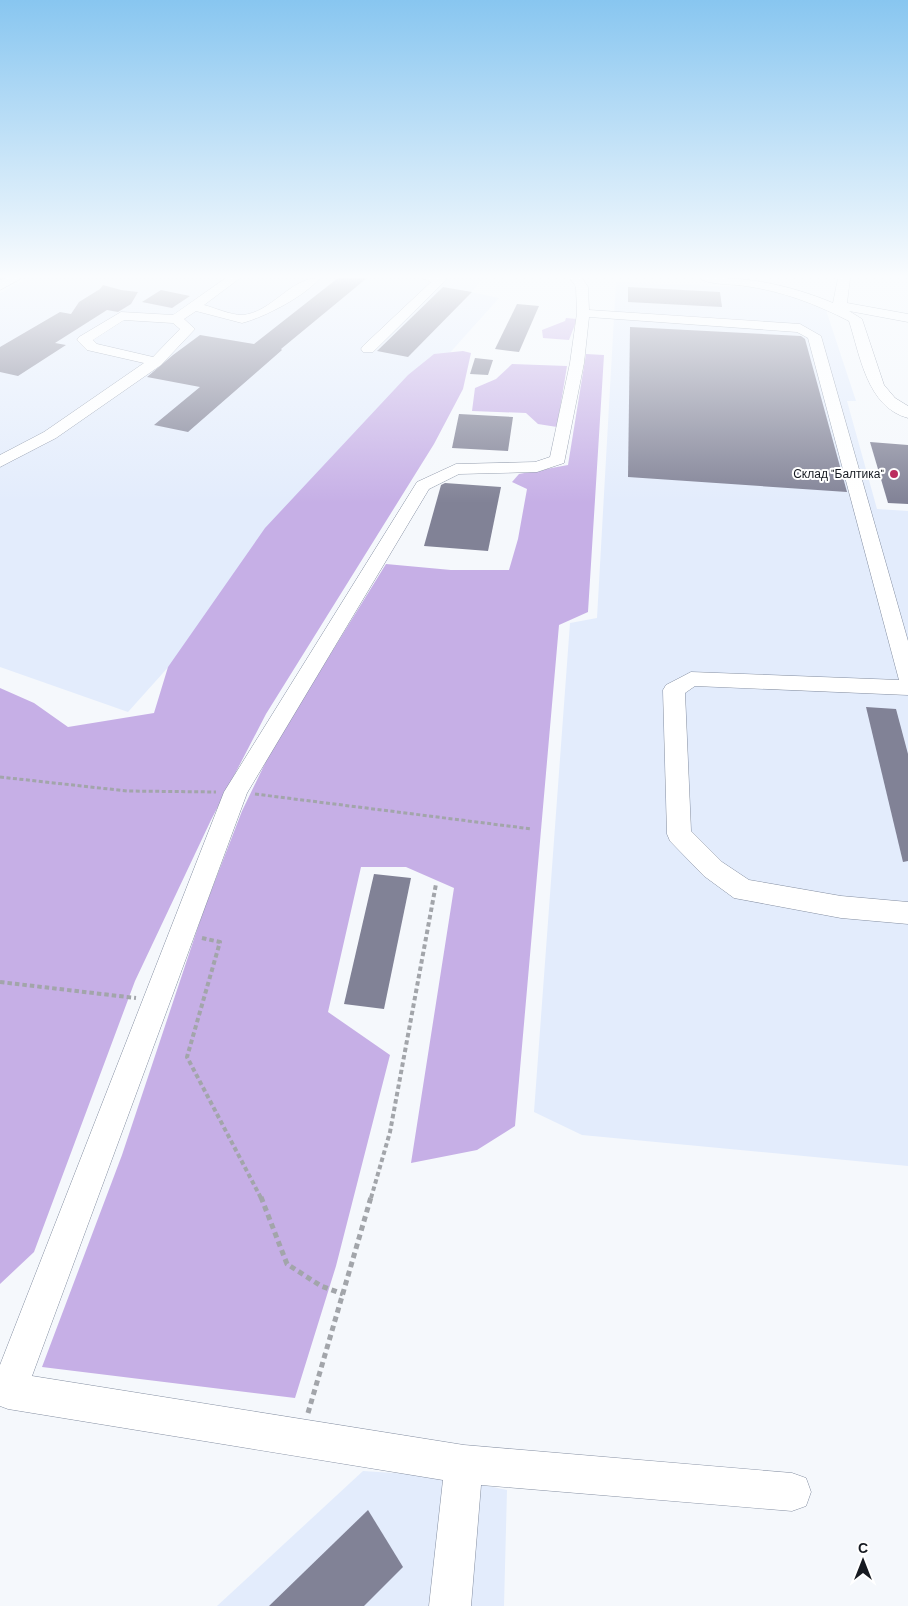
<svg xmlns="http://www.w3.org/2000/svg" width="908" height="1606" font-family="'DM Sans',sans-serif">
	<rect width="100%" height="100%" fill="#f5f8fc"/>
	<g fill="#e3ecfc">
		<polygon points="28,278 484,278 471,292 499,298 128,712 0,667 0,293"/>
		<polygon points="616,282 766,288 824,304 856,401 847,401 877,509 908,511 908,1166 582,1135 534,1112 570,623 597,618"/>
		<polygon points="363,1471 440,1476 507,1490 504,1606 217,1606"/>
	</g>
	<g fill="#c6afe6">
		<polygon points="566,318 577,319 569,340 543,338 542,330 565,321"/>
		<polygon points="463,351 471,353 463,389 434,444 266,714 211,820 135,981 34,1252 0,1284 0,688 34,703 68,727 154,713 168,667 265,528 408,375 434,354"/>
		<polygon points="586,354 604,355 588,612 559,625 515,1126 477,1150 411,1163 454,888 406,867 361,867 328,1012 390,1055 336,1266 295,1398 42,1367 122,1155 203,912 242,811 273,747 386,564 451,570 509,570 518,539 527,489 512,482 519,474 568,465"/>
		<polygon points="512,364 567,366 557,427 538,424 526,413 472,411 475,388 496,379"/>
	</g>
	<g fill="#818296">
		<polygon points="338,278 367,278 281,349 282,350 188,432 154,425 200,387 147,377 173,355 200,335 254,344"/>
		<polygon points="103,285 121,290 138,292 131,304 118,312 107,310 55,343 66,345 18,376 0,372 0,347 60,312 71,314 79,302 100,289"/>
		<polygon points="443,287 472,292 408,357 377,351"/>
		<polygon points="628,287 720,292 722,307 628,302"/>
		<polygon points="161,290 190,296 172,308 142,302"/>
		<polygon points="517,304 539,306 519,352 495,349"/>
		<polygon points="630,327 801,336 805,339 847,492 628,477"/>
		<polygon points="475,358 493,360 488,375 470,374"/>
		<polygon points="459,414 513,417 508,451 452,448"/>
		<polygon points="870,442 908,445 908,504 888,503"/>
		<polygon points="445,483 501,487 488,551 424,546 441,485"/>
		<polygon points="866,707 896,709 908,754 908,861 903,862"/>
		<polygon points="374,874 411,878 384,1009 344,1004"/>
		<polygon points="368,1510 403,1567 364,1606 269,1606"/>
	</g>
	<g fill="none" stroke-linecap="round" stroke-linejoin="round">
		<g stroke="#848ea1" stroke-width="1">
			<g id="minor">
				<path d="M226,278H240L204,305C215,308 231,315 242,315C272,313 290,277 320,278C305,296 265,317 242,323L196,311L184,319L195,329L161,365L56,438L0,467V455L44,432L144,363L87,350L77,340L79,337L121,312L173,315ZM124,320L173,323L180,329L153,357L97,344L93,340Z"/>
				<polygon points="422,278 445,278 446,280 373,352 363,352 361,349 363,346 431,282"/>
				<polygon points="570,278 582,278 588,287 589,310 800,324 821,336 908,641 908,695 695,686 685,693 691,831 722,862 749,880 841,896 908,902 908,924 841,918 734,898 704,876 670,841 667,834 663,690 666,685 691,672 899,680 808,338 797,332 589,317 584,363 564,463 537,472 459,474 429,489 247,793 32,1376 464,1445 792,1473 806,1478 811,1492 806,1506 792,1511 481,1485 471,1606 429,1606 443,1480 8,1409 0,1406 0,1365 224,792 417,482 456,464 535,462 550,457 570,363 577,313 576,287"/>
				<path d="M700,278C746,276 790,285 833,303L838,278H850L847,303L908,314V322L849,311L862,319L884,385L895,398L908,406V418C867,407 860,355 849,321C816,304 782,291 745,286C735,284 706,285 700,278Z"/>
			</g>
		</g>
		<g stroke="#848ea1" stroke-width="1">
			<polygon id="highway" points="5,278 22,278 0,290 0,280"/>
		</g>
		<g stroke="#a2a5aa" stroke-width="3" stroke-dasharray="4 2.5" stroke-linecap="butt">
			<polyline points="0,777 127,791 216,792"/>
			<polyline points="255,794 532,829"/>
		</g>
		<g stroke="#a2a5aa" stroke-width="4" stroke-dasharray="4.5 3" stroke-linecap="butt">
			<polyline points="202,938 220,942 187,1057 261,1198"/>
			<polyline points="0,982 136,998"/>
			<polyline points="371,1198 390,1132 436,884"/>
		</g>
		<g stroke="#a2a5aa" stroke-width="5" stroke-dasharray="5.5 4" stroke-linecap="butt">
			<polyline points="261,1197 287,1264 321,1286 343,1294"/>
			<polyline points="308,1413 371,1197"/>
		</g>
		<use href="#minor" fill="#fff" fill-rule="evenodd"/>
		<use href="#highway" fill="#fff" fill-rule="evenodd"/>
	</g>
	<linearGradient id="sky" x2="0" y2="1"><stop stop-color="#88c6f0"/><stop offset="0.55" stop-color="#fafcfe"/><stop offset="1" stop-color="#fafcfe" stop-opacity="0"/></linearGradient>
	<rect width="908" height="503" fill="url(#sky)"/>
	<circle fill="#bb2d5e" stroke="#fff" stroke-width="2" cx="894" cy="474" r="5"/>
	<g text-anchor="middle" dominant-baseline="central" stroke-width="4" stroke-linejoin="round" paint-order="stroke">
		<g font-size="12" fill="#161a21" stroke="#fff" text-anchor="end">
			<text x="884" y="474">Склад "Балтика"</text>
		</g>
	</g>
	<g transform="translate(863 1561)" stroke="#ffffff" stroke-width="4" paint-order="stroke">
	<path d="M0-4L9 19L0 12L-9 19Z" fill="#161a21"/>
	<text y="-8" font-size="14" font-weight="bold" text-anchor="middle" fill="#161a21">С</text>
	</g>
</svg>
